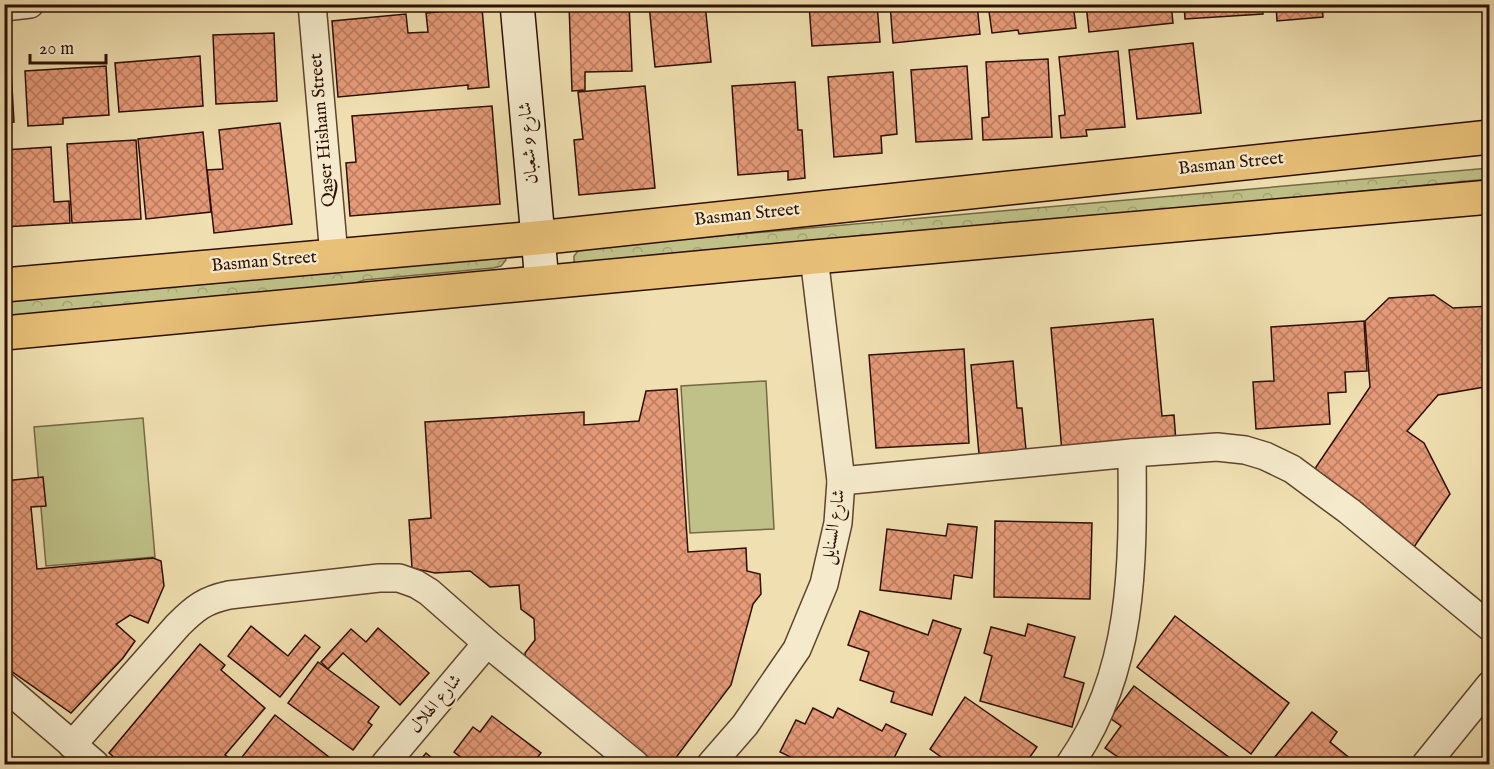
<svg xmlns="http://www.w3.org/2000/svg" width="1494" height="769" font-family="'IM FELL English',Amiri,serif">
	<defs>
		<pattern id="park-crowns" width="20" height="18" patternUnits="userSpaceOnUse" patternTransform="scale(1.5)"><rect width="20" height="18" fill="#bfc188"/><path d="M2 6a3 3 0 1 1 6 0M12 15a3 3 0 1 1 6 0" fill="none" stroke="#a4a574"/></pattern>
		<pattern id="building-cross-hatch" width="8" height="8" patternUnits="userSpaceOnUse" patternTransform="scale(1.5)"><rect width="8" height="8" fill="#e59a78"/><path d="M0 0l8 8M0 8l8-8" fill="none" stroke="#ba7c60"/></pattern>
	</defs>
	<rect width="100%" height="100%" fill="#f0e0b1"/>
	<filter id="stains"><feTurbulence type="fractalNoise" baseFrequency=".00333" numOctaves="4"/><feColorMatrix values="0 0 0 0 .2 0 0 0 0 .09 0 0 0 0 .02 0 0 0 .5 -.17"/></filter>
	<radialGradient id="worn" r=".72"><stop offset=".6" stop-color="#630" stop-opacity="0"/><stop offset="1" stop-color="#630" stop-opacity=".3"/></radialGradient>
	<g fill="url(#park-crowns)" stroke="#766845" stroke-width="1.5">
		<polygon points="1489,168 1489,179 607,264 579,264 574,262 574,256 578,251 586,249 605,246"/>
		<polygon points="504,256 506,260 501,266 493,268 364,280 350,285 5,318 5,298"/>
	</g>
	<g fill="#bfc188" stroke="#766845" stroke-width="1.5">
		<polygon points="766,381 774,529 690,533 681,386"/>
		<polygon points="143,418 155,557 46,566 34,427"/>
	</g>
	<g fill="url(#building-cross-hatch)" stroke="#2e0f02" stroke-width="1.5">
		<polygon points="569,4 629,4 632,71 585,72 585,90 572,91"/>
		<polygon points="649,4 705,4 711,62 655,67"/>
		<polygon points="809,4 877,4 880,42 812,46"/>
		<polygon points="890,4 977,4 980,34 893,43"/>
		<polygon points="988,4 1073,4 1076,28 1019,34 1018,30 992,33"/>
		<polygon points="1086,4 1171,4 1173,23 1089,32"/>
		<polygon points="1184,4 1262,4 1263,14 1185,19"/>
		<polygon points="1276,4 1322,4 1323,17 1277,21"/>
		<polygon points="482,8 489,87 468,89 468,85 338,97 332,21 406,14 408,33 428,32 426,13"/>
		<polygon points="274,33 277,101 216,104 213,35"/>
		<polygon points="1193,43 1201,113 1137,119 1129,50"/>
		<polygon points="1118,51 1125,127 1086,130 1087,136 1061,138 1059,116 1065,115 1059,57"/>
		<polygon points="200,56 203,106 119,112 115,63"/>
		<polygon points="1048,59 1052,137 983,140 982,118 989,117 986,62"/>
		<polygon points="106,66 109,115 63,118 63,124 28,126 25,71"/>
		<polygon points="967,66 972,139 916,142 911,70"/>
		<polygon points="4,70 11,70 14,122 4,123"/>
		<polygon points="893,72 897,134 881,136 882,153 834,157 828,77"/>
		<polygon points="795,82 798,130 802,130 805,178 788,180 788,171 738,175 732,86"/>
		<polygon points="645,86 655,188 579,195 574,140 583,139 578,92"/>
		<polygon points="492,106 500,204 350,216 346,163 356,162 352,116"/>
		<polygon points="280,123 292,224 214,233 207,170 223,169 219,130"/>
		<polygon points="203,132 211,212 146,219 138,139"/>
		<polygon points="136,140 141,219 72,223 67,144"/>
		<polygon points="51,147 54,202 69,201 70,223 4,227 4,150"/>
		<polygon points="1434,295 1453,308 1490,306 1490,386 1438,395 1407,431 1424,443 1450,494 1412,550 1373,523 1363,504 1316,473 1316,467 1370,387 1365,321 1389,298"/>
		<polygon points="1153,319 1162,416 1174,415 1176,442 1062,452 1051,328"/>
		<polygon points="1364,321 1367,371 1345,372 1346,392 1328,393 1330,424 1256,429 1253,382 1274,381 1271,327"/>
		<polygon points="964,349 969,443 876,448 869,355"/>
		<polygon points="1013,361 1017,408 1022,408 1026,450 979,454 971,365"/>
		<polygon points="677,389 688,552 746,548 747,571 760,574 761,594 753,604 731,685 671,764 638,764 526,674 525,653 535,640 534,619 521,609 519,585 490,587 470,571 435,573 412,568 409,520 431,518 425,422 584,412 584,425 639,421 646,391"/>
		<polygon points="43,477 46,506 31,507 37,569 153,558 161,561 164,586 148,623 130,615 116,624 135,641 123,658 71,713 4,666 4,481"/>
		<polygon points="995,521 1092,523 1090,599 994,597"/>
		<polygon points="948,524 977,527 972,578 954,575 951,599 880,590 887,529 946,536"/>
		<polygon points="860,611 928,635 933,620 961,629 932,715 891,702 894,692 860,680 869,652 848,645"/>
		<polygon points="1175,616 1289,703 1251,754 1137,667"/>
		<polygon points="1028,624 1075,637 1064,677 1084,683 1072,727 980,701 992,656 984,653 991,627 1025,636"/>
		<polygon points="251,626 288,656 305,635 320,647 280,697 228,656"/>
		<polygon points="378,628 429,673 400,705 343,653 328,669 321,662 351,629 366,642"/>
		<polygon points="200,644 225,665 221,670 265,708 225,755 229,758 224,764 122,764 109,753"/>
		<polygon points="318,662 379,707 368,722 372,725 353,750 288,703"/>
		<polygon points="1134,686 1238,764 1128,764 1105,748 1121,726 1110,718"/>
		<polygon points="965,697 1037,747 1025,764 935,764 941,757 930,749"/>
		<polygon points="813,708 833,718 838,708 882,731 886,724 906,734 891,764 805,764 780,752 796,720 805,724"/>
		<polygon points="1312,712 1337,732 1330,742 1357,764 1269,764"/>
		<polygon points="275,715 338,764 252,764 242,757"/>
		<polygon points="492,716 541,753 532,764 470,764 454,752 473,727 480,732"/>
		<polygon points="426,753 439,764 417,764"/>
	</g>
	<g fill="none" stroke-linecap="round" stroke-linejoin="round">
		<g stroke="#5e432e" stroke-width="30">
			<g id="street">
				<polyline points="312,4 334,256"/>
				<polyline points="4,7 30,4"/>
				<polyline points="841,481 1132,453 1217,447 1245,450 1265,456 1292,469 1349,511 1490,627"/>
				<polyline points="4,686 95,764"/>
				<path d="M72,745L178,625C195,608 205,600 229,595L379,578H399L416,584L429,592L487,643L635,764"/>
				<polyline points="385,764 487,643"/>
				<polyline points="711,764 745,725 797,649 824,584 838,523 841,481 814,257"/>
				<path d="M1070,764C1135,671 1133,562 1132,453"/>
				<polyline points="1426,764 1490,685"/>
			</g>
		</g>
		<g stroke="#2e0f02" stroke-width="36">
			<polyline id="secondary" points="517,4 542,282"/>
		</g>
		<g stroke="#2e0f02" stroke-width="36">
			<g id="primary">
				<polyline points="4,285 537,238 1490,137"/>
				<polyline points="4,333 814,257 1490,197"/>
			</g>
		</g>
		<use href="#street" stroke="#f5ebcc" stroke-width="27"/>
		<use href="#secondary" stroke="#f5ebcc" stroke-width="33"/>
		<use href="#primary" stroke="#e8c078" stroke-width="33"/>
	</g>
	<g text-anchor="middle" dominant-baseline="central" stroke-width="4.5" stroke-linejoin="round" paint-order="stroke">
		<g font-size="18" fill="#2e0f02" stroke="#f5ebcc">
			<text transform="translate(323 130) rotate(-95)">Qaser Hisham Street</text>
			<text transform="translate(529 143) rotate(-95)">شارع 9 شعبان</text>
			<text transform="translate(1231 164) rotate(-6)">Basman Street</text>
			<text transform="translate(747 215) rotate(-6)">Basman Street</text>
			<text transform="translate(264 262) rotate(-5)">Basman Street</text>
			<text transform="translate(834 527) rotate(-81)">شارع السنايل</text>
			<text transform="translate(436 704) rotate(-50)">شارع الهلال</text>
		</g>
	</g>
	<rect width="1494" height="769" fill="none" stroke="#f0e0b1" stroke-width="24"/>
	<rect x="6" y="6" width="1482" height="757" fill="none" stroke="#2e0f02" stroke-width="3"/>
	<rect x="12" y="12" width="1470" height="745" fill="none" stroke="#2e0f02" stroke-width="1.5"/>
	<path d="M30 54v9h76v-9" fill="none" stroke="#2e0f02" stroke-width="3"/>
	<text x="39" y="54" font-size="18" fill="#2e0f02" stroke="#f5ebcc" stroke-width="4.5" paint-order="stroke">20 m</text>
	<rect width="100%" height="100%" filter="url(#stains)"/>
	<rect width="100%" height="100%" fill="url(#worn)"/>
</svg>
